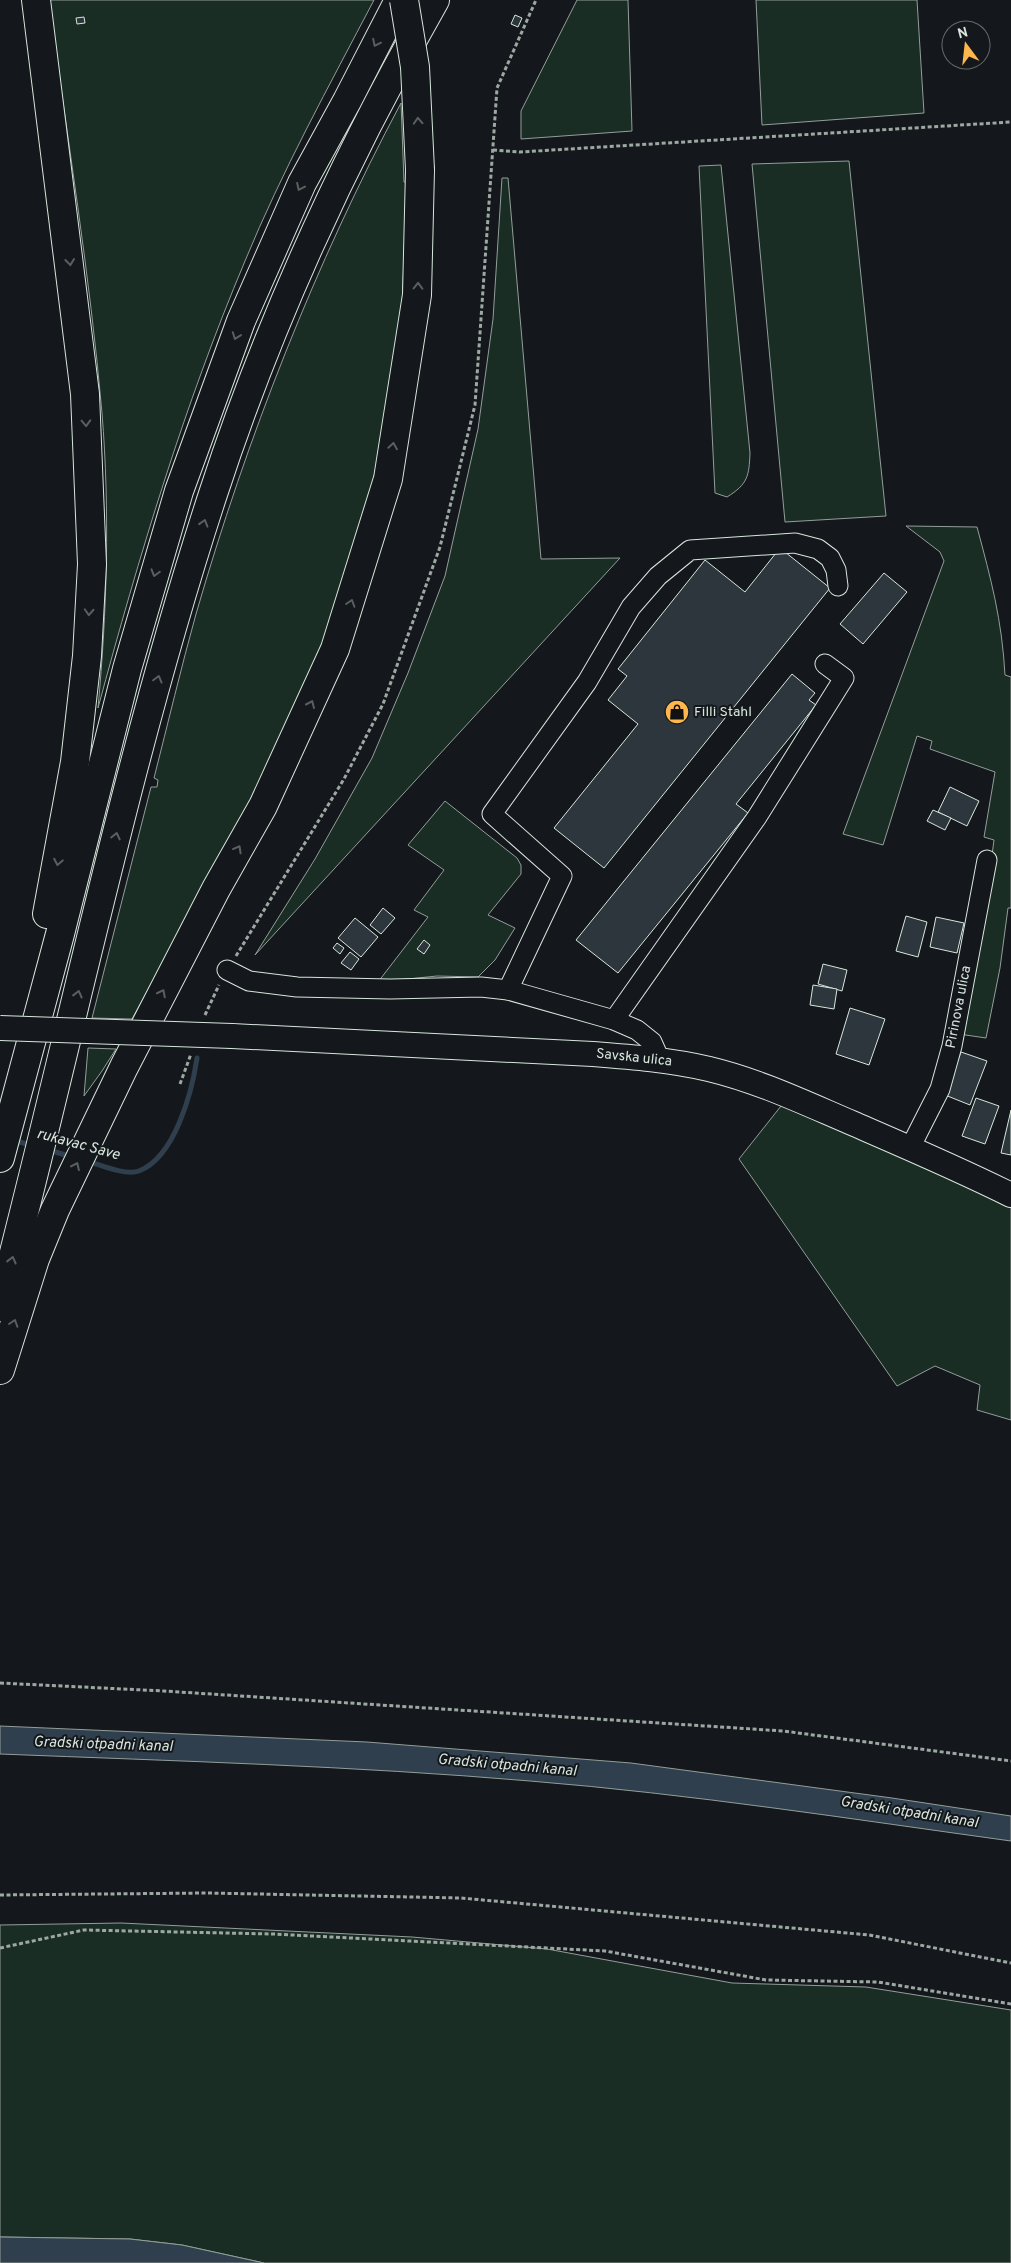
<svg xmlns="http://www.w3.org/2000/svg" width="1011" height="2263" font-family="Overpass,sans-serif">
	<rect width="100%" height="100%" fill="#14181c"/>
	<g fill="#1a2d24" stroke="#939e99">
		<path d="M49,0H374C329,86 282,171 245,261C184,406 139,556 98,708C107,611 110,511 102,413C90,275 67,138 49,0Z"/>
		<polygon points="577,0 628,0 632,131 521,139 521,111"/>
		<polygon points="756,0 917,0 924,113 762,125"/>
		<path d="M401,103L404,182L407,183L402,307L377,464L359,538L333,623L271,765L132,1019L92,1018L151,787H157L158,780L154,778C168,723 181,668 196,614C247,438 315,264 401,103Z"/>
		<polygon points="849,161 886,516 785,522 752,164"/>
		<path d="M721,165L750,453C749,476 748,484 727,497L715,493L699,166Z"/>
		<polygon points="502,178 508,178 541,559 620,558 255,955 315,859 372,758 408,673 445,576 478,429 493,319"/>
		<path d="M906,526L977,527C991,579 1002,620 1005,675L1011,677V908H1008L1000,968L986,1038L959,1034L985,908L994,840L984,837L995,772L930,749L932,741L917,736L883,845L843,834L944,561L940,552Z"/>
		<polygon points="445,801 517,858 521,865 521,874 488,915 515,928 495,960 478,977 437,976 378,982 428,917 414,910 444,870 408,845"/>
		<polygon points="88,1048 116,1049 102,1071 84,1096"/>
		<polygon points="785,1101 911,1158 1011,1208 1011,1420 977,1410 980,1385 935,1366 897,1386 739,1159"/>
		<polygon points="121,1923 412,1937 547,1949 732,1983 866,1987 1011,2010 1011,2263 264,2263 182,2245 130,2239 0,2237 0,1925"/>
	</g>
	<g fill="#2f3f4d" stroke="#939e99">
		<path d="M0,1726L367,1742L631,1763L892,1798L1011,1816V1841C851,1819 691,1794 530,1781C354,1766 177,1761 0,1754Z"/>
		<polygon points="0,2237 130,2239 182,2245 264,2263 0,2263"/>
	</g>
	<g fill="none" stroke-linecap="round" stroke-linejoin="round">
		<g stroke="#2f3f4d" stroke-width="5">
			<polyline points="13,1140 33,1146"/>
			<polyline points="49,1150 72,1157"/>
			<path d="M87,1161C100,1165 126,1176 139,1171C175,1157 192,1092 197,1058"/>
		</g>
	</g>
	<g fill="#2c363c" stroke="#d8e6dc">
		<polygon points="515,15 522,18 518,27 511,24"/>
		<polygon points="84,17 85,23 77,24 76,18"/>
		<polygon points="780,548 830,588 604,868 554,828 638,724 608,700 627,676 618,669 705,560 745,592"/>
		<polygon points="884,573 907,592 863,644 840,624"/>
		<polygon points="792,674 815,693 809,700 816,705 736,804 748,813 618,973 576,940"/>
		<polygon points="950,787 979,801 967,826 938,812"/>
		<polygon points="933,810 951,818 945,830 927,821"/>
		<polygon points="383,908 395,918 381,934 370,925"/>
		<polygon points="906,916 927,922 918,957 896,951"/>
		<polygon points="936,917 964,923 957,953 930,947"/>
		<polygon points="355,918 378,937 361,957 338,938"/>
		<polygon points="424,940 430,945 424,954 417,949"/>
		<polygon points="337,943 344,948 340,954 333,948"/>
		<polygon points="350,952 359,959 351,970 341,963"/>
		<polygon points="823,964 847,970 842,991 818,984"/>
		<polygon points="813,985 837,989 834,1009 810,1005"/>
		<polygon points="850,1008 885,1019 869,1065 836,1054"/>
		<polygon points="961,1052 987,1061 970,1105 945,1095"/>
		<polygon points="976,1098 999,1106 985,1144 962,1136"/>
		<polygon points="1011,1110 1011,1155 1001,1153"/>
	</g>
	<g fill="none" stroke-linecap="round" stroke-linejoin="round">
		<g stroke="#d8e6dc" stroke-width="21">
			<g id="minor">
				<polyline points="227,970 249,981 297,987 390,989 481,987 508,990 614,1020 637,1030 652,1042 660,1060"/>
				<polyline points="508,990 562,876 492,814 587,682 631,607 658,576 690,550 795,543 818,549 830,558 836,570 838,586"/>
				<polyline points="614,1020 757,817 844,678 825,664"/>
				<polyline points="910,1148 940,1089 952,1046 987,860"/>
			</g>
		</g>
		<g stroke="#d8e6dc" stroke-width="26">
			<path id="major" d="M232,1036L593,1054C632,1057 671,1060 709,1069C759,1081 805,1103 852,1123C905,1146 959,1169 1011,1195"/>
		</g>
		<g stroke="#d8e6dc" stroke-width="30">
			<g id="highway">
				<polyline points="36,0 85,394 92,564 87,656 75,762 47,914"/>
				<polyline points="0,1158 60,934 127,669 179,491 241,321 302,183 347,101 399,0"/>
				<path d="M0,1307C71,1036 126,760 213,494C269,322 345,157 435,0"/>
				<polyline points="0,1370 35,1259 55,1210 124,1067 216,889 263,806 335,649 388,479 417,295 420,170"/>
			</g>
		</g>
		<g stroke="#9da8a2" stroke-width="3" stroke-dasharray="4 2.5" stroke-linecap="butt">
			<polyline points="493,150 520,152 1011,122"/>
			<polyline points="236,956 344,779 383,704 440,547 475,405 497,88 536,0"/>
			<polyline points="205,1015 219,985"/>
			<polyline points="180,1084 191,1054"/>
			<polyline points="0,1683 164,1691 783,1731 1011,1761"/>
			<polyline points="0,1895 207,1893 461,1898 869,1935 1011,1963"/>
			<polyline points="0,1948 84,1930 273,1934 605,1951 766,1980 878,1982 1011,2004"/>
		</g>
		<use href="#minor" stroke="#14181c" stroke-width="19"/>
		<use href="#major" stroke="#14181c" stroke-width="24"/>
		<use href="#highway" stroke="#14181c" stroke-width="28"/>
		<g stroke="#d8e6dc" stroke-width="26" stroke-linecap="butt">
			<polyline id="major-bridge" points="0,1028 232,1036"/>
		</g>
		<g stroke="#d8e6dc" stroke-width="30" stroke-linecap="butt">
			<polyline id="highway-bridge" points="404,0 415,67 420,170"/>
		</g>
		<use href="#major-bridge" stroke="#14181c" stroke-width="24"/>
		<use href="#highway-bridge" stroke="#14181c" stroke-width="28"/>
	</g>
	<defs><path id="oneway-chevron" d="M-2-3.5L2.5 0L-2 3.5" fill="none" stroke-width="1.6" stroke-linecap="round" stroke-linejoin="round" transform="scale(1.25)"/></defs>
	<g stroke="#59605f">
		<use href="#oneway-chevron" transform="translate(376 43) rotate(116)"/>
		<use href="#oneway-chevron" transform="translate(418 121) rotate(-93)"/>
		<use href="#oneway-chevron" transform="translate(300 187) rotate(115)"/>
		<use href="#oneway-chevron" transform="translate(70 262) rotate(83)"/>
		<use href="#oneway-chevron" transform="translate(418 286) rotate(-89)"/>
		<use href="#oneway-chevron" transform="translate(236 336) rotate(110)"/>
		<use href="#oneway-chevron" transform="translate(86 423) rotate(88)"/>
		<use href="#oneway-chevron" transform="translate(393 446) rotate(-81)"/>
		<use href="#oneway-chevron" transform="translate(204 523) rotate(-73)"/>
		<use href="#oneway-chevron" transform="translate(155 573) rotate(106)"/>
		<use href="#oneway-chevron" transform="translate(351 603) rotate(-72)"/>
		<use href="#oneway-chevron" transform="translate(89 612) rotate(93)"/>
		<use href="#oneway-chevron" transform="translate(158 679) rotate(-75)"/>
		<use href="#oneway-chevron" transform="translate(311 704) rotate(-66)"/>
		<use href="#oneway-chevron" transform="translate(116 836) rotate(-77)"/>
		<use href="#oneway-chevron" transform="translate(238 849) rotate(-61)"/>
		<use href="#oneway-chevron" transform="translate(58 862) rotate(101)"/>
		<use href="#oneway-chevron" transform="translate(162 993) rotate(-63)"/>
		<use href="#oneway-chevron" transform="translate(78 994) rotate(-76)"/>
		<use href="#oneway-chevron" transform="translate(76 1166) rotate(-65)"/>
		<use href="#oneway-chevron" transform="translate(12 1260) rotate(-76)"/>
		<use href="#oneway-chevron" transform="translate(14 1323) rotate(-72)"/>
	</g>
	<defs>
		<g id="shop-disc" transform="scale(1.25)"><circle r="9.5" fill="#ffb74d" stroke="#14181c"/><path d="M-5-2.5h2.3a2.7 3.5 0 0 1 5.4 0H5L5.5 6h-11ZM-1.5-2.5h3a1.5 2.3 0 0 0-3 0Z" fill="#111"/></g>
	</defs>
	<g fill-rule="evenodd">
		<use href="#shop-disc" x="677" y="712"/>
	</g>
	<g text-anchor="middle" dominant-baseline="central" stroke-width="4" stroke-linejoin="round" paint-order="stroke">
		<g font-size="14" fill="#d8e6dc" stroke="#14181c" text-anchor="start">
			<text x="694" y="712">Filli Stahl</text>
		</g>
		<g font-size="14" fill="#d8e6dc" stroke="#14181c">
			<text transform="translate(959 1007) rotate(-79)">Pirinova ulica</text>
			<text transform="translate(634 1058) rotate(6)">Savska ulica</text>
		</g>
		<g font-size="15" font-style="italic" fill="#d8e6dc" stroke="#14181c">
			<text transform="translate(78 1145) rotate(15)">rukavac Save</text>
			<text transform="translate(103 1745) rotate(2)">Gradski otpadni kanal</text>
			<text transform="translate(507 1766) rotate(5)">Gradski otpadni kanal</text>
			<text transform="translate(909 1813) rotate(9)">Gradski otpadni kanal</text>
		</g>
	</g>
	<g transform="translate(966 45) rotate(345)"><circle r="24" fill="#14181c" stroke="#626a69"/>
	<path d="M0-4L9 19L0 12L-9 19Z" fill="#ffb74d"/>
	<text y="-8" font-size="14" font-weight="bold" text-anchor="middle" fill="#d8e6dc">N</text>
	</g>
</svg>
